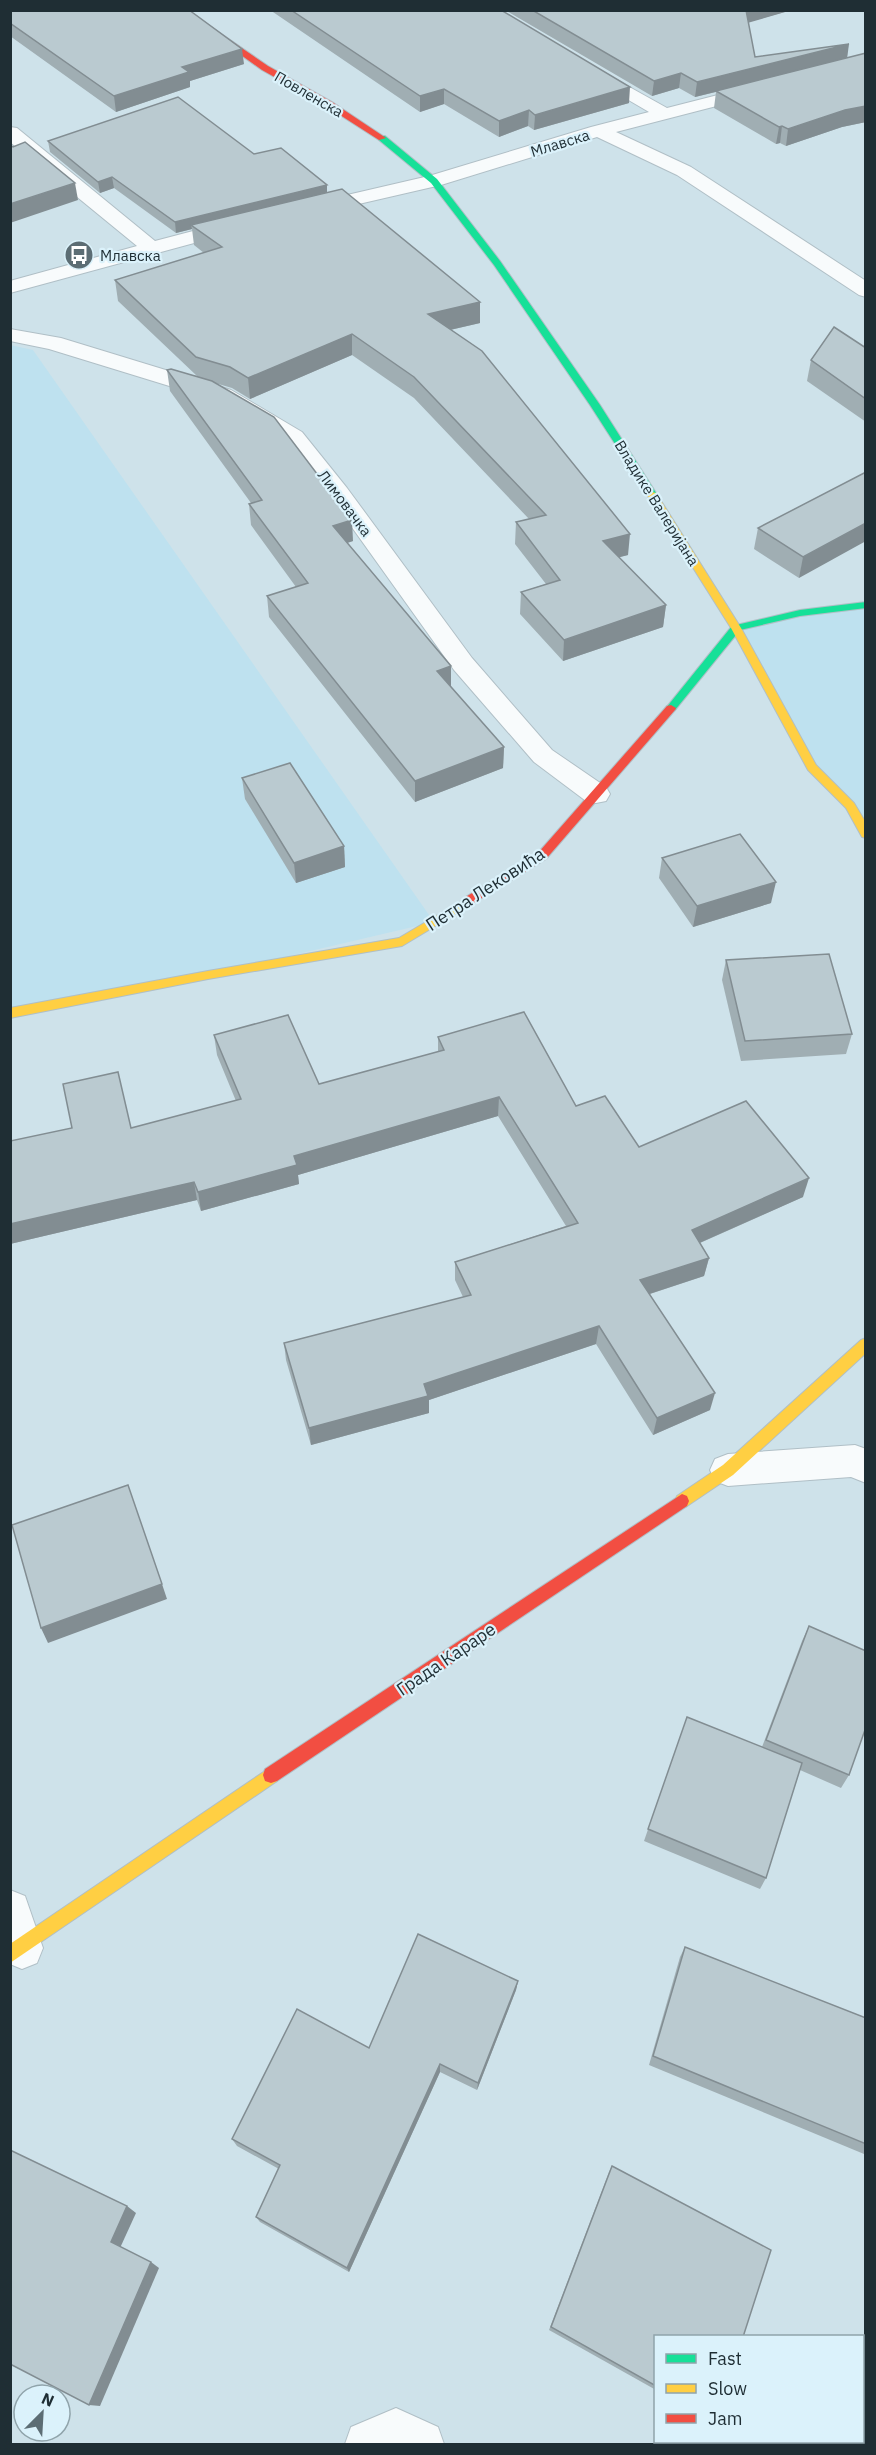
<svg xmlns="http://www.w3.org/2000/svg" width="876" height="2455" font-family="'IBM Plex Sans',sans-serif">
	<rect width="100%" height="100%" fill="#cee2ea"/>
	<g fill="#bee1ef">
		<polygon points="10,345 33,350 434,922 208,975 11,1013"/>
		<polygon points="865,605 865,834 812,767 736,628"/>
	</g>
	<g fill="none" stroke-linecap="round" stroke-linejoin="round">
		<g stroke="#b0bfc6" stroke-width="2">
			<polygon id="lane" points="396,2408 438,2427 444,2444 345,2444 351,2427"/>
		</g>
		<g stroke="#b0bfc6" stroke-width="2">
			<g id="street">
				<polygon points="590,65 667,108 757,85 763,86 766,90 763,94 616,132 691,167 866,281 866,297 859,295 677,175 597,137 441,185 311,215 304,213 301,209 304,205 429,176 591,127 649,112 584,74 581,70 584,66"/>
				<polygon points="10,127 17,128 155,241 235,220 242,222 245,226 242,230 10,293 10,281 137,246 10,142"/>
				<polygon points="10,329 61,338 231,390 302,432 347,488 472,658 552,750 606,787 610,794 606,801 596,803 586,801 534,762 454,670 331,498 286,442 215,400 49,349 10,341"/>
				<polygon points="855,1445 866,1449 866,1483 851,1477 728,1486 715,1481 710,1470 715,1459 728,1454"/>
				<polygon points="10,1890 25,1896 43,1948 37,1963 22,1969 10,1964"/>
			</g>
		</g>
		<g stroke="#b0bfc6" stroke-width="2">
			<g id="fast">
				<polygon points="379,136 385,136 437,179 500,261 600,405 656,493 654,495 648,495 590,405 494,265 431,183 379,140"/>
				<polygon points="866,602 866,608 800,616 740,630 675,710 671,711 666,708 732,626 800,610"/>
			</g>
		</g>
		<g stroke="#b0bfc6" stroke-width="2">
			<g id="slow">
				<polygon points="648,491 656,493 741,628 816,765 854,803 866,823 866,838 862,837 846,808 808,770 731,628 646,493"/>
				<polygon points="468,897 472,898 474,901 472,904 402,946 208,979 10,1018 10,1008 208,971 399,938"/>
				<polygon points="866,1338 866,1353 733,1475 687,1506 682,1508 677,1506 675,1501 677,1496 723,1465 861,1340"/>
				<polygon points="271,1767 277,1769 279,1775 277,1781 10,1963 10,1944"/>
			</g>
		</g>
		<g stroke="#b0bfc6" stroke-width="2">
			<g id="jam">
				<polygon points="178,10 186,10 268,66 332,102 386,138 379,140 326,106 262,70"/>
				<polygon points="671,705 676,708 675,710 546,859 472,904 464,904 462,901 464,898 538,853 667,706"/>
				<polygon points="682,1494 687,1496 689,1501 687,1506 277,1781 271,1783 265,1781 263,1775 265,1769"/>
			</g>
		</g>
		<use href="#lane" fill="#f8fbfc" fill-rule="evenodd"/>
		<use href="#street" fill="#f8fbfc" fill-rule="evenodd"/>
		<use href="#fast" fill="#16e098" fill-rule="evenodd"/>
		<use href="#slow" fill="#ffcf43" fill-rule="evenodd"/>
		<use href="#jam" fill="#f24e42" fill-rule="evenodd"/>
	</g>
	<g fill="#a0aeb3">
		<polygon points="10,10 244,64 190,81 190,87 116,112 10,36"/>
		<polygon points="270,10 501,10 629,103 534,130 528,126 499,137 444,104 420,112"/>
		<polygon points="505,10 792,10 748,22 755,57 847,58 866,53 866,122 842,127 786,146 780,143 776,144 714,108 716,92 695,97 679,88 652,96"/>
		<polygon points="48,141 254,154 327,185 327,192 480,302 480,323 450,330 628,555 619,557 666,605 663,627 563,661 520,614 521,592 546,584 515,544 516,522 529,519 414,398 352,355 250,399 232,388 215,383 353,541 347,543 451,687 504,747 503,768 415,802 269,617 267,596 296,587 251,525 249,504 251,503 170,391 167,370 197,376 118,301 115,280 204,253 194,245 192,229 176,233 114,188 100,193 50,152"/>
		<polygon points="866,348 866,422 807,381 811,360"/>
		<polygon points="866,472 799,578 754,549 758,528"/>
		<polygon points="242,778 344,846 345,867 296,883 245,799"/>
		<polygon points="662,858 771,903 693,927 659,878"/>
		<polygon points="726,960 852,1034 846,1054 741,1061 722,980"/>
		<polygon points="214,1035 319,1084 438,1052 438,1037 576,1106 639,1147 803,1197 700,1243 709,1258 704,1276 650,1294 710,1410 653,1435 596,1344 429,1400 429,1413 311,1445 286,1360 284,1343 463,1297 455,1280 455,1262 566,1226 498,1116 298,1175 299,1184 201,1211 197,1200 10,1244 10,1141 131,1128 236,1101 217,1055"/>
		<polygon points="809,1626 849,1775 841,1788 800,1770 766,1878 760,1889 644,1841 687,1717 762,1747 802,1641"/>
		<polygon points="685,1947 866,2018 866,2152 864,2154 649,2065 680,1957"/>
		<polygon points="518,1981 516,1990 477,2090 440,2072 349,2272 260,2222 256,2217 279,2169 237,2146 232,2139 369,2048"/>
		<polygon points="612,2166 656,2337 656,2390 549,2330 609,2172"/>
	</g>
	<g fill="#828d92">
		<polygon points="745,10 792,10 744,24"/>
		<polygon points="849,44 847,59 695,97 697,82"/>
		<polygon points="242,49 244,64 190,81 190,87 116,112 114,96 182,67"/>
		<polygon points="681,73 679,88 652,96 654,81"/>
		<polygon points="630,87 629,103 534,130 535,115"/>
		<polygon points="444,89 444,104 420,112 420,96"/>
		<polygon points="866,106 866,122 842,127 786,146 788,129 845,110"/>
		<polygon points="529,110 528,126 499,137 499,121"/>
		<polygon points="782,126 780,143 776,144 779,127"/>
		<polygon points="112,177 114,188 100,193 98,182"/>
		<polygon points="75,183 78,200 10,223 10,204"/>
		<polygon points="327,185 327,196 191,225 192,229 176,233 175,222"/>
		<polygon points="480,302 480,323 428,335 428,314"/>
		<polygon points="352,334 352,355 250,399 248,378"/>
		<polygon points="352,520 353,541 334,547 333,526"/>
		<polygon points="866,523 866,541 799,578 803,557"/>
		<polygon points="630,534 628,555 601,562 603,541"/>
		<polygon points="666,605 663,627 563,661 564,640"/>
		<polygon points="451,666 451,688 437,671"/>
		<polygon points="504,747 503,768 415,802 415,781"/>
		<polygon points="344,846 345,867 296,883 294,863"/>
		<polygon points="776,882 771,903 693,927 697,906"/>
		<polygon points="499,1097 498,1116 298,1175 299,1184 201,1211 198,1192 294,1156"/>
		<polygon points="809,1178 803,1197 688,1248 692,1230"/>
		<polygon points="194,1182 197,1200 10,1244 10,1224"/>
		<polygon points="709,1258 704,1276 637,1298 640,1280"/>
		<polygon points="599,1326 596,1344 429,1400 429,1413 311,1445 309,1428 424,1384"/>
		<polygon points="715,1393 710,1410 653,1435 657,1418"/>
		<polygon points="162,1584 167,1599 48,1643 41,1628"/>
		<polygon points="518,1981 516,1990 477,2090 478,2083"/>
		<polygon points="440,2064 440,2072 349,2272 347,2268"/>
		<polygon points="127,2206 136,2213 120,2248 111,2242"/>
		<polygon points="151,2262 159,2268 100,2406 89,2405"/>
	</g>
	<g fill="#bacad0" stroke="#828d92" stroke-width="1.5">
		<polygon points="10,10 189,10 242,49 182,67 189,72 114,96 10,23"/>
		<polygon points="291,10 501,10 630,87 535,115 529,110 499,121 444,89 420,96"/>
		<polygon points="532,10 746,10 755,57 849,44 697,82 681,73 654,81"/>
		<polygon points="866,53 866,106 845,110 788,129 782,126 779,127 716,91"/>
		<polygon points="178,97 254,154 281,148 327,185 175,222 112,177 98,182 48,141"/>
		<polygon points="25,142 75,183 10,204 10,145 13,147"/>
		<polygon points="342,189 480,302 428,314 482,351 630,534 603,541 666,605 564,640 521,592 560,580 516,522 546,515 414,377 352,334 248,378 230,367 196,357 115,280 222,247 191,225"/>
		<polygon points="834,327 866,348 866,399 811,360"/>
		<polygon points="171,369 212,381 274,417 352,520 333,526 451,666 437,671 504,747 415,781 267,596 308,583 249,504 262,500 167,370"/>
		<polygon points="866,472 866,523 803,557 758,528"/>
		<polygon points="290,763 344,846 294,863 242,778"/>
		<polygon points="740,834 776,882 697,906 662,858"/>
		<polygon points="829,954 852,1034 745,1041 726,960"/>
		<polygon points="524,1012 576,1106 605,1096 639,1147 746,1101 809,1178 692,1230 709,1258 640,1280 715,1393 657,1418 599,1326 424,1384 428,1396 309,1428 284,1343 471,1295 455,1262 578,1223 499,1097 294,1156 297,1165 198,1192 194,1182 10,1224 10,1141 72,1128 63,1084 118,1072 131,1128 241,1099 214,1035 288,1015 319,1084 444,1050 438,1037"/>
		<polygon points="128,1485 162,1584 41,1628 12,1525"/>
		<polygon points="809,1626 866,1651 866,1727 849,1775 766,1740"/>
		<polygon points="687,1717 802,1763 766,1878 648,1829"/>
		<polygon points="418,1934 518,1981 478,2083 440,2064 347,2268 256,2217 280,2165 232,2139 297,2009 369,2048"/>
		<polygon points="685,1947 866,2018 866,2144 653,2056"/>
		<polygon points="10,2150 127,2206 111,2242 151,2262 89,2405 10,2364"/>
		<polygon points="612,2166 771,2250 743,2337 656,2337 656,2386 551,2327"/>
	</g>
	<defs>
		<g id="bus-disc" transform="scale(1.5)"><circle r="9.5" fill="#5c6d74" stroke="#dbf2fb"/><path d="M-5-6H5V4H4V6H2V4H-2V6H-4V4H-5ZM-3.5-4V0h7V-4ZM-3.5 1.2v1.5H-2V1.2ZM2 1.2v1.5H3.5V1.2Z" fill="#fff"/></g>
	</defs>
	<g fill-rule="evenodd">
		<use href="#bus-disc" x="79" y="255"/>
	</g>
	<g text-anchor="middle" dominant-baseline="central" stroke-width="4.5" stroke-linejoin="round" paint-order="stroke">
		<g font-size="15" fill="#1f2e34" stroke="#dbf2fb">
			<text transform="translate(309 94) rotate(30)">Повленска</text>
			<text transform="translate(560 143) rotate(-17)">Млавска</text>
			<text transform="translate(345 503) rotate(53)">Лимовачка</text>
			<text transform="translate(657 503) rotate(58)">Владике Валеријана</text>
		</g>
		<g font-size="15" fill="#1f2e34" stroke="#dbf2fb" text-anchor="start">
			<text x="100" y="255">Млавска</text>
		</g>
		<g font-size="18" fill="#1f2e34" stroke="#dbf2fb">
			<text transform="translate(485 889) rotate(-33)">Петра Лековића</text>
			<text transform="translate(446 1659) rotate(-34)">Града Караре</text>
		</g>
	</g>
	<rect width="876" height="2455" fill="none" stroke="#1f2e34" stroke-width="24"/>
	<rect x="654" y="2335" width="210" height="108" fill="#dbf2fb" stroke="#90a4ab" stroke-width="1.5"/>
	<rect x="666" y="2354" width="30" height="9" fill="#16e098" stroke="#90a4ab" stroke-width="1.5"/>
	<text x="708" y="2365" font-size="18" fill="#1f2e34">Fast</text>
	<rect x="666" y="2384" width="30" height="9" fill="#ffcf43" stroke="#90a4ab" stroke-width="1.5"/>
	<text x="708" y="2395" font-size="18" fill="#1f2e34">Slow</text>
	<rect x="666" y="2414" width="30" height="9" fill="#f24e42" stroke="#90a4ab" stroke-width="1.5"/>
	<text x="708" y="2425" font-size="18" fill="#1f2e34">Jam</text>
	<g transform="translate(42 2413) rotate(24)"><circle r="28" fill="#dbf2fb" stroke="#90a4ab" stroke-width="1.5"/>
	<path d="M0-4.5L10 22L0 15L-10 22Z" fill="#5c6d74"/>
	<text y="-9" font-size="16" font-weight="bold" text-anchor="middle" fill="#1f2e34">N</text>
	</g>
</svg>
